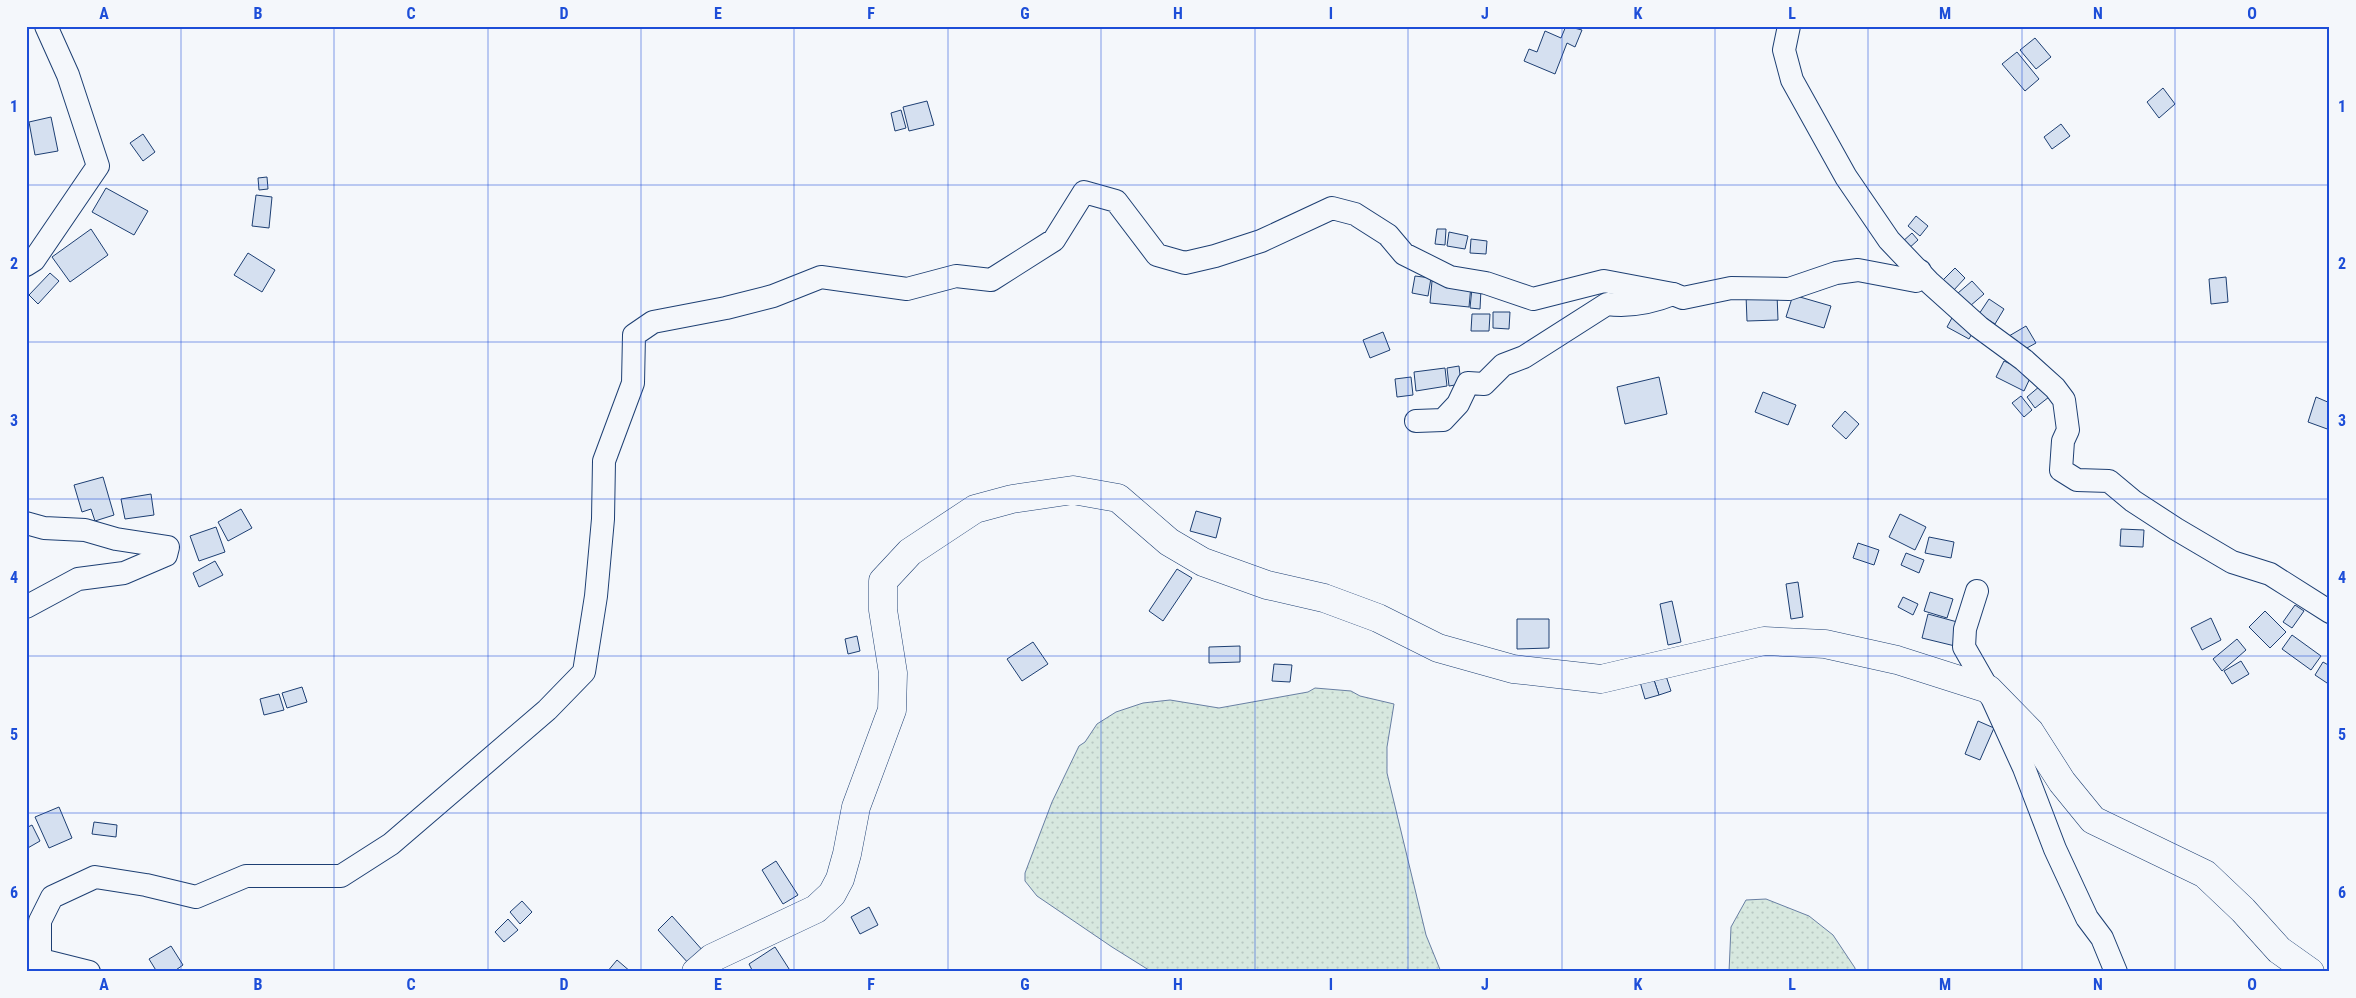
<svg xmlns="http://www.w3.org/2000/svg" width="2356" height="998" font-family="'Roboto Condensed',sans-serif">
	<defs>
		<pattern id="grass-dots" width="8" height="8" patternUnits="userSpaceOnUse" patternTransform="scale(1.25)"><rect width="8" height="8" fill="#d7e8df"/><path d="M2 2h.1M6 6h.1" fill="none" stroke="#b8c8c3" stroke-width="1.8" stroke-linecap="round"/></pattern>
	</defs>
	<rect width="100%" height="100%" fill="#f4f7fb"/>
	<g fill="url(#grass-dots)" stroke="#687fa3">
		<polygon points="1315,688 1351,691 1360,696 1394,704 1387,747 1387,773 1426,935 1441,972 1152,972 1112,947 1037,896 1025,881 1025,873 1052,802 1079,746 1085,742 1097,724 1116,712 1143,703 1170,700 1219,708 1308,692"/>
		<polygon points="1766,899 1809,916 1833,935 1855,968 1855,972 1729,972 1731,927 1746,900"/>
	</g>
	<g fill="#d5e0f0" stroke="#1d3f73">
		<polygon points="1566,26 1582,30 1575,47 1567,43 1555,74 1524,61 1529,49 1537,52 1545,31 1561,38"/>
		<polygon points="2035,38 2051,57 2036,69 2020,50"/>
		<polygon points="2017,52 2039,79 2025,91 2002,64"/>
		<polygon points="2163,88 2175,104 2159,118 2147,102"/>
		<polygon points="927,101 934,125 909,131 903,107"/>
		<polygon points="901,110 906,128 895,131 891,113"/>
		<polygon points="51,117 58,151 35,155 29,122"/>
		<polygon points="2061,124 2070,136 2052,149 2044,137"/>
		<polygon points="143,134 155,152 143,161 130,143"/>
		<polygon points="267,177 268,189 259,190 258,178"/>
		<polygon points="106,188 148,211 134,235 92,212"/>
		<polygon points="256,195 272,197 269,228 252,226"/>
		<polygon points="1916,216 1928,226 1920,236 1908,226"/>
		<polygon points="91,229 108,255 70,282 52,257"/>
		<polygon points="1437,229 1446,229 1445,245 1435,244"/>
		<polygon points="1449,232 1468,236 1465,249 1447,246"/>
		<polygon points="1912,233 1918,240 1907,250 1901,243"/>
		<polygon points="1471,239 1487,241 1486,254 1470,253"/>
		<polygon points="248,253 275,270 262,292 234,275"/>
		<polygon points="1955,268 1965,278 1953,291 1942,281"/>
		<polygon points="50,273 59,281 38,304 29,295"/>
		<polygon points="1415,276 1431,278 1428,296 1412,293"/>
		<polygon points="2226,277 2228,302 2211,304 2209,279"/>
		<polygon points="1432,281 1471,285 1469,307 1430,303"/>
		<polygon points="1972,281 1984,294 1970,306 1958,293"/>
		<polygon points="1472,288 1481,289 1480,309 1470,308"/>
		<polygon points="1777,294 1778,320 1747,321 1746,295"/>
		<polygon points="1793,295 1831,306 1824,328 1786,317"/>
		<polygon points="1989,299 2004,309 1995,324 1979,314"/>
		<polygon points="1493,312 1510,312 1509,329 1493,328"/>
		<polygon points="1472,314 1490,314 1489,331 1471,331"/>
		<polygon points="1953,316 1975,328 1969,339 1947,327"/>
		<polygon points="2026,326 2036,343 2018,353 2009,336"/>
		<polygon points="1383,332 1390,350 1370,358 1363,340"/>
		<polygon points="2004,361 2032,374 2024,391 1996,377"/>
		<polygon points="1459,366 1461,384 1449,386 1447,368"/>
		<polygon points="1445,368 1447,386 1416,391 1414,372"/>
		<polygon points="1411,377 1413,395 1397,397 1395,379"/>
		<polygon points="1659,377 1667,414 1625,424 1617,387"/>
		<polygon points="2040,386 2049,397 2035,408 2027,397"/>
		<polygon points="1763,392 1796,405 1788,425 1755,412"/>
		<polygon points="2021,396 2032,410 2024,417 2012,403"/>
		<polygon points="2316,397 2330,403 2330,430 2308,422"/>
		<polygon points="1845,411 1859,424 1846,439 1832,426"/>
		<polygon points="103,477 114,515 95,521 91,509 82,512 74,485"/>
		<polygon points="151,494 154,515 125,519 121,499"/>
		<polygon points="241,509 252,528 228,541 218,522"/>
		<polygon points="1196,511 1221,518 1216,538 1190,531"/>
		<polygon points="1900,514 1926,527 1915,550 1889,537"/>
		<polygon points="216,527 225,552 199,561 190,536"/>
		<polygon points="2121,529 2144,530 2143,547 2120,546"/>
		<polygon points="1929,537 1954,542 1951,558 1925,553"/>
		<polygon points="1858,543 1879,550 1874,565 1853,558"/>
		<polygon points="1906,553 1924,560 1919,573 1901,565"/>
		<polygon points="215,561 223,575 199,587 193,573"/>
		<polygon points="1177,569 1192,578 1163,621 1149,611"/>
		<polygon points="1798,582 1803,617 1791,619 1786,584"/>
		<polygon points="1930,592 1953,599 1947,618 1924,611"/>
		<polygon points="1903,597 1918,604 1913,615 1898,607"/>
		<polygon points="1672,601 1681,642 1668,645 1660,604"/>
		<polygon points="2295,605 2304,611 2292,628 2283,622"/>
		<polygon points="2265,611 2286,632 2270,648 2249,627"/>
		<polygon points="1928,614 1961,623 1955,646 1922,638"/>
		<polygon points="2211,618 2221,640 2202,650 2191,628"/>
		<polygon points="1517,619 1549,619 1549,648 1517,649"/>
		<polygon points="2292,635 2321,656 2311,670 2282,649"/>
		<polygon points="857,636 860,651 848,654 845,639"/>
		<polygon points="2237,639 2246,650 2222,671 2213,659"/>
		<polygon points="1033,642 1048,664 1022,681 1007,659"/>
		<polygon points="1240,646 1240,662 1209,663 1209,647"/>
		<polygon points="2241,661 2249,674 2232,684 2224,671"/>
		<polygon points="2323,662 2330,666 2330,685 2315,675"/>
		<polygon points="1274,664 1292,665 1290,682 1272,681"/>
		<polygon points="1665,673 1671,691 1659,695 1653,677"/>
		<polygon points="1653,677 1659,695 1645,699 1640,682"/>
		<polygon points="302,687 307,702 287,708 282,693"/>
		<polygon points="279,694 284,710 264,715 260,699"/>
		<polygon points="1978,721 1994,728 1980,760 1965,754"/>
		<polygon points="59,807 72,838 49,848 35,817"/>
		<polygon points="94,822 117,825 116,837 92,834"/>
		<polygon points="32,825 40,841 26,849 26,828"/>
		<polygon points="776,861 798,895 783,904 762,870"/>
		<polygon points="522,901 532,912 520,924 510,912"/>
		<polygon points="869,907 878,925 860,934 851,917"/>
		<polygon points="672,916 704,952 690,965 658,930"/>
		<polygon points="508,919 518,930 504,942 495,932"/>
		<polygon points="171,946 183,965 173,972 157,972 149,959"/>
		<polygon points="775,947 791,972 753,972 749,964"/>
		<polygon points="617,960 631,972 607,972"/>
	</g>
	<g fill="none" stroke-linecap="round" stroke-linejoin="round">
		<g stroke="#1d3f73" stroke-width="24">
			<g id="minor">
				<polyline points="1789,26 1784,50 1792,80 1846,177 1889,240 1930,283 1979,327 2024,360 2055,388 2064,400 2068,430 2063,441 2061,470 2077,480 2109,481 2133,501 2176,529 2232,562 2270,574 2330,612"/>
				<polyline points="26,265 34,260 98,166 68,75 46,26"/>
				<path d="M1416,421L1443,420L1458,404L1468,383L1484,384L1503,365L1524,357L1607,304C1631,307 1651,303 1673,294L1683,298L1731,288L1789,289L1836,273L1858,270L1916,281L1920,271"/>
				<polyline points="26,523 44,528 85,530 116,539 168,547 166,555 124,573 78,579 26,607"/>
				<polyline points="1977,591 1965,629 1964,647 1988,689 2024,768 2055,849 2087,918 2102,938 2116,972"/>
				<polyline points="41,960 89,972"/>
				<polyline points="40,972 40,921 52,897 95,877 146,885 196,897 246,876 341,876 391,844 547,710 584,672 596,596 603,519 604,461 633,383 634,335 653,322 726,308 773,296 821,277 907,289 956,276 991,280 1054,240 1084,192 1116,201 1157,255 1185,263 1215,256 1261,241 1332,208 1355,214 1388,235 1404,254 1450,277 1486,283 1533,299 1604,281 1673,294"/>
			</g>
		</g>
		<g stroke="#1d3f73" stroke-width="29">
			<polyline id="major" points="696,972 712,958 816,909 832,894 840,879 847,854 856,807 892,710 893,673 883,610 883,581 910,552 975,509 1012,499 1073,490 1118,498 1169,542 1203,562 1267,585 1324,598 1378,618 1438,648 1513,669 1601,679 1764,641 1825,644 1897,660 1988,689 2030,732 2062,782 2093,820 2205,874 2243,910 2279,950 2310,972"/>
		</g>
		<use href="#minor" stroke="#f4f7fb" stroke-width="22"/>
		<use href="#major" stroke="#f4f7fb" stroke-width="28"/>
	</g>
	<path fill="none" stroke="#1d4ed8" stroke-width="1" stroke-opacity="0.55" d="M181,26V972M334,26V972M488,26V972M641,26V972M794,26V972M948,26V972M1101,26V972M1255,26V972M1408,26V972M1562,26V972M1715,26V972M1868,26V972M2022,26V972M2175,26V972M26,185H2330M26,342H2330M26,499H2330M26,656H2330M26,813H2330"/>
	<rect width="2356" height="998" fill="none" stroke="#f4f7fb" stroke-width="55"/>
	<rect x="28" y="28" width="2300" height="942" fill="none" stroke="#1d4ed8" stroke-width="2"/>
	<g font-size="16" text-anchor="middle" font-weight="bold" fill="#1d4ed8">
		<text x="104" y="19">A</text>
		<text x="258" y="19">B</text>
		<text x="411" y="19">C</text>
		<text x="564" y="19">D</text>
		<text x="718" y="19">E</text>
		<text x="871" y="19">F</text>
		<text x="1025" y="19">G</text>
		<text x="1178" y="19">H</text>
		<text x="1331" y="19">I</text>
		<text x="1485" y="19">J</text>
		<text x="1638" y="19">K</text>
		<text x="1792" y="19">L</text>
		<text x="1945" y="19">M</text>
		<text x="2098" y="19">N</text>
		<text x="2252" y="19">O</text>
		<text x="14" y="112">1</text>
		<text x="2342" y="112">1</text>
		<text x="14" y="269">2</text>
		<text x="2342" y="269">2</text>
		<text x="14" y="426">3</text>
		<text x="2342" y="426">3</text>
		<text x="14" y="583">4</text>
		<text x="2342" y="583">4</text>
		<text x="14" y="740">5</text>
		<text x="2342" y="740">5</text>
		<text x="14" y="898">6</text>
		<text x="2342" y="898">6</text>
		<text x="104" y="990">A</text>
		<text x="258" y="990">B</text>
		<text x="411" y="990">C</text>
		<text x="564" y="990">D</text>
		<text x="718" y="990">E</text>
		<text x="871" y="990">F</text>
		<text x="1025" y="990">G</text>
		<text x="1178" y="990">H</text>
		<text x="1331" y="990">I</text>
		<text x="1485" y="990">J</text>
		<text x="1638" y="990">K</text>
		<text x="1792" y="990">L</text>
		<text x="1945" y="990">M</text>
		<text x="2098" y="990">N</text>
		<text x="2252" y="990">O</text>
	</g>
</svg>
